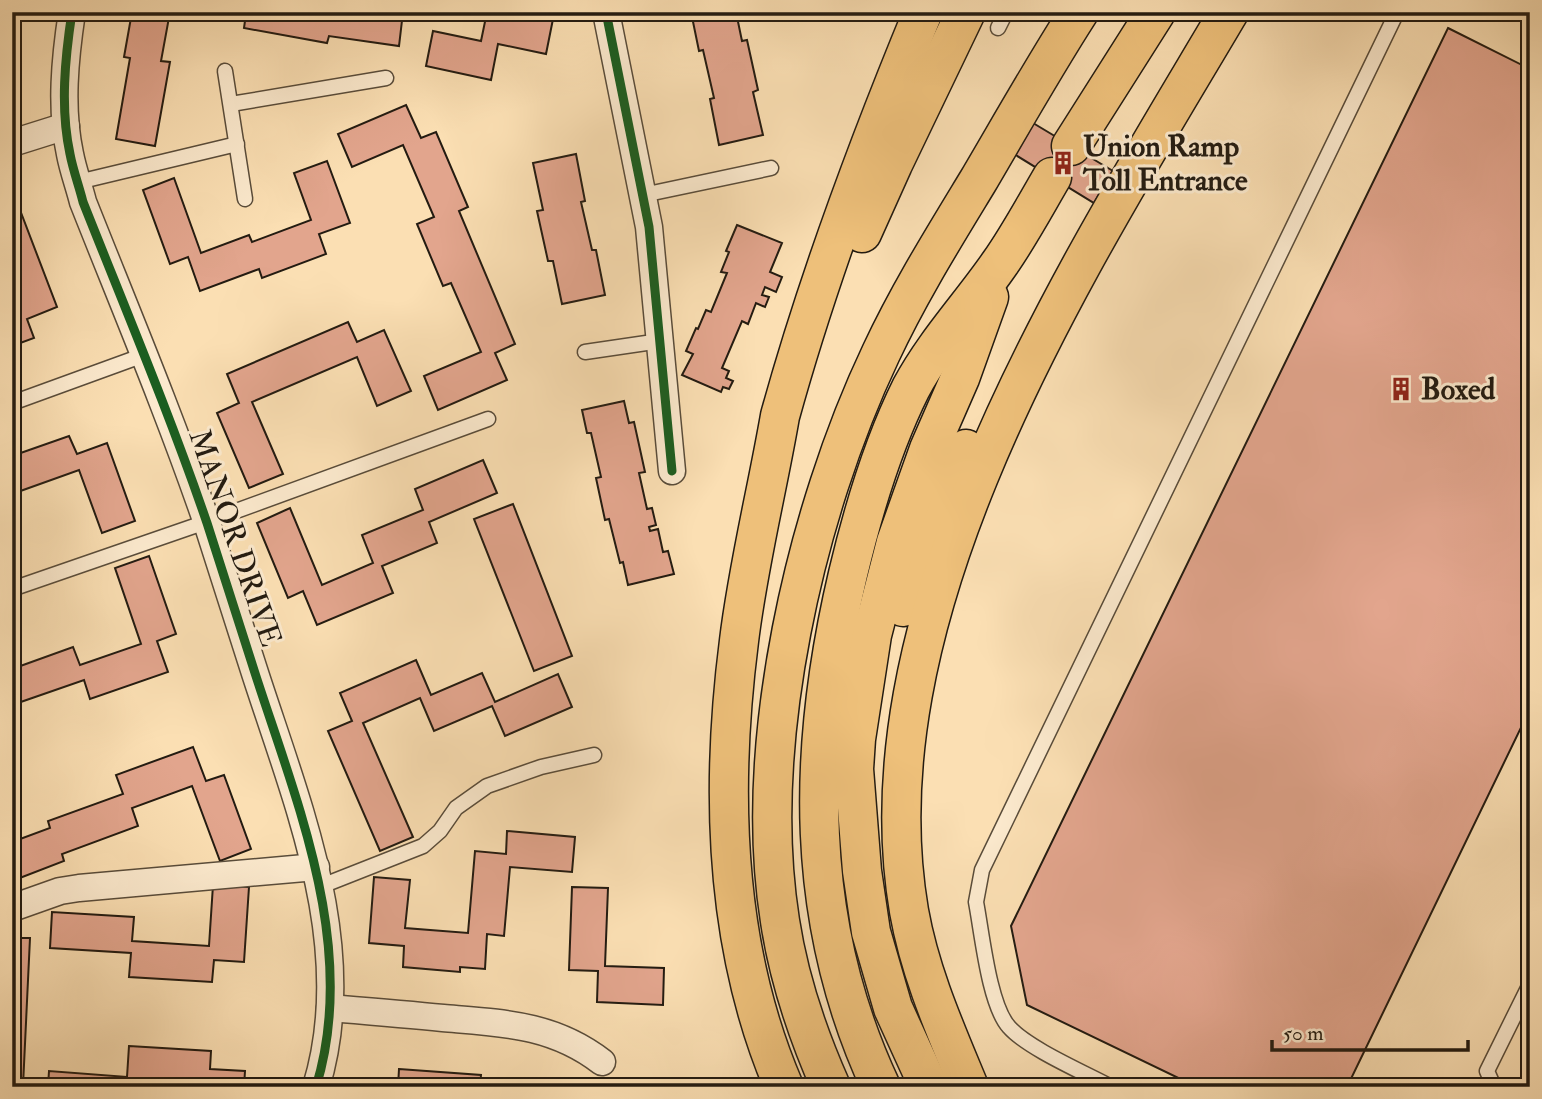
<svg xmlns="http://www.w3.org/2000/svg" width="1542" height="1099" font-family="'IM FELL Double Pica',serif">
	<rect width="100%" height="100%" fill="#fbdfb3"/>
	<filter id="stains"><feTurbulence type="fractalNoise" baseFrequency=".00286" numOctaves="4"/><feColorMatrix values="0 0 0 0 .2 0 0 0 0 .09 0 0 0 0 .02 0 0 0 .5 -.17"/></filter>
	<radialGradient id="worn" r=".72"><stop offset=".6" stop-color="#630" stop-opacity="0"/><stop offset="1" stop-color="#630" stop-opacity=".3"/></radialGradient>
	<g fill="#e2a58d" stroke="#231b11" stroke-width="2">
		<polygon points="132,12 170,12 161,61 170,62 155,146 116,139 130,58 124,57"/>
		<polygon points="198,12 403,12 399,46 329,36 327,43 244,28 245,21"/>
		<polygon points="487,12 519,12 553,19 546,54 498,44 491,80 426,66 433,31 481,41"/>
		<polygon points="691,12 736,12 742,41 747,40 758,90 753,92 763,135 719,145 710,99 714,98 703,50 699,51"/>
		<polygon points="1448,28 1530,69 1530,709 1347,1087 1197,1087 1027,1005 1011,926"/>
		<polygon points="406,105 421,138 436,132 468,207 459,211 515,344 495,353 507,380 438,410 424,376 481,352 451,283 443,286 417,224 434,217 403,145 352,167 338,134"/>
		<polygon points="1033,123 1113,171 1094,203 1014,154"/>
		<polygon points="576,154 585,201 581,202 592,250 596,250 605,295 562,304 553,261 548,261 537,211 543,210 533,163"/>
		<polygon points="327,161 350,223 319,234 326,254 262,278 259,269 200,291 188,257 170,264 143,190 174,178 201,253 249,235 252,242 311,220 294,173"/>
		<polygon points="12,189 57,307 27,319 34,338 12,346 12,306 18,304 12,290"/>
		<polygon points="737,225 782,243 770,272 782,277 776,292 765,287 762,295 769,297 765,307 756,303 748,324 742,321 722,368 729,371 726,378 733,381 729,389 723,387 721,392 682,375 693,354 686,351 696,328 698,329 706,310 711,312 727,273 721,272 729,252 726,251"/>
		<polygon points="348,322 357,342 384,330 411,391 377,406 357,357 252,402 283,474 249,488 217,413 239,403 227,374"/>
		<polygon points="624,401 629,423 634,422 645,472 639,473 647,509 652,508 656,525 649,527 650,531 658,529 663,552 668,551 674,574 628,585 623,562 620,563 609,519 605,520 596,478 601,477 591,433 587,433 582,410"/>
		<polygon points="69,436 77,454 107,443 135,521 102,533 79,470 12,494 12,456"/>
		<polygon points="483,460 497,493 429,522 437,543 382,566 393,593 317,625 303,591 288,598 257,523 290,508 322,585 373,563 362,535 423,510 415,489"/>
		<polygon points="513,504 572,656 534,671 474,519"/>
		<polygon points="149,556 176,634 157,641 168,672 90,699 84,680 12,705 12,669 73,647 80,665 141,644 115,568"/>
		<polygon points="416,660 431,695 482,673 495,702 558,674 572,707 505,736 492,706 434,731 420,698 363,723 413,837 380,851 328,731 352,721 340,693"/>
		<polygon points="193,747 206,781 224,775 251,849 220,861 192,786 132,808 138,826 62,854 64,861 12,881 12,842 50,828 48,821 123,794 116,775"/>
		<polygon points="507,831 575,837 572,872 510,867 504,936 487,934 485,969 460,967 460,972 403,967 404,946 369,943 374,877 410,880 405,928 468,933 475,851 506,854"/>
		<polygon points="213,885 249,887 244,962 214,960 212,982 129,977 131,953 50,948 52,912 134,917 132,941 209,946"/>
		<polygon points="572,887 608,888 605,966 664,968 663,1005 597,1002 598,971 569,970"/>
		<polygon points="12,938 30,938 23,1086 12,1085"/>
		<polygon points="129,1046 211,1051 210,1069 245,1071 244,1087 130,1082 130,1087 48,1087 49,1071 127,1077"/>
		<polygon points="399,1069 481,1075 480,1087 398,1087"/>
	</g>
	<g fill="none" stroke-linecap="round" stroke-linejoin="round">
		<g stroke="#594c3a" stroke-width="17">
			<g id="lane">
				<polyline points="1522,12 1530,16"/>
				<polyline points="998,28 1006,12"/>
				<polyline points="225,71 245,199"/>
				<polyline points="231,104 386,78"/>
				<polyline points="78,182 237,144"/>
				<polyline points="643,195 771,168"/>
				<polyline points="585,352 660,341"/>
				<polyline points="12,403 144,355"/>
				<polyline points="12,589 206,522 488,419"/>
				<polyline points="319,887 423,846 440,831 456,808 487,786 541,767 594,755"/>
				<path d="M1111,1087C1085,1073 1027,1048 1009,1027C989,1005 982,933 976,902L982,870L1397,12"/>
				<polyline points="1494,1087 1487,1071 1530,984"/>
			</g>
		</g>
		<g stroke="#594c3a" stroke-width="29">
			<g id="street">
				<path d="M72,12C65,58 60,108 70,154C73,170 79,186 83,202C125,308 170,415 207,523C223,572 238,621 254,670C296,801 359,947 316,1087"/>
				<polyline points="606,12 649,227 672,471"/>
				<polyline points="12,143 66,126"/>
				<polyline points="12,908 60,891 79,888 316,867"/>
				<path d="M330,1008C367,1011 405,1014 443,1018C502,1023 553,1024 602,1062"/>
			</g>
		</g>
		<g stroke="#231b11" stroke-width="41">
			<g id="highway">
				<polyline points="1071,146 1156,12"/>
				<polyline points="862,233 893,164 966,12"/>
				<polyline points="903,607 929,532 966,449"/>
				<path d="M784,1087C724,948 720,789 739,641C748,566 767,491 780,416C818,278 868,145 923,12"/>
				<path d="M831,1087C807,1033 789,980 780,921C752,745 805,513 881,353C909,293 944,237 978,181C1011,125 1043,68 1079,12"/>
				<path d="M881,1087C803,921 807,748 848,574C863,511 882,446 911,388C935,343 971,305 1000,263C1019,236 1035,206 1052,177"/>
				<polyline points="929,1087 893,1008 871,932 862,871 854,769 856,739 872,635 896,542 929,449 960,378 989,297"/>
				<path d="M969,1087C945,1029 920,973 909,911C857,606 1080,264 1229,12"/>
			</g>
		</g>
		<use href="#lane" stroke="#fceace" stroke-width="14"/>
		<use href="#street" stroke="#fceace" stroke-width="26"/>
		<use href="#highway" stroke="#eec07a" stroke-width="38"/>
		<g stroke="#fceace" stroke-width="13">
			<g id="cycleway">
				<path d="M72,12C65,58 60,108 70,154C73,170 79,186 83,202C125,308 170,415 207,523C223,572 238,621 254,670C296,801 359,947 316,1087"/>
				<polyline points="606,12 649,227 672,471"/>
			</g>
		</g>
		<use href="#cycleway" stroke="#1b5e20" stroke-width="9"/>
	</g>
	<defs>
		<g id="building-bare" transform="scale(1.89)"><path d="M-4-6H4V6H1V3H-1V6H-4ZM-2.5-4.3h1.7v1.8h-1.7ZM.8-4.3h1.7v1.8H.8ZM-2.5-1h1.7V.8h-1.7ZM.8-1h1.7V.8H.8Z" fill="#8f2418" stroke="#fceace" stroke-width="2.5" paint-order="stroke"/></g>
	</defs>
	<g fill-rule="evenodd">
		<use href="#building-bare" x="1063" y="163"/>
		<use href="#building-bare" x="1401" y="389"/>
	</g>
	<g text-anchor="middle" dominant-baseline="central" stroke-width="6" stroke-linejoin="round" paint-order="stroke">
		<g font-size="30" font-weight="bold" fill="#231b11" stroke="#fceace" text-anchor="start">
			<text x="1083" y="146">Union Ramp<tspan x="1083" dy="34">Toll Entrance</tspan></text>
			<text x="1421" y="389">Boxed</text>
		</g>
		<g font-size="30" fill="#231b11" stroke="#fceace">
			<text transform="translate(235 538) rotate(71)">MANOR DRIVE</text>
		</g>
	</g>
	<rect width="1542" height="1099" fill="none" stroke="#fbdfb3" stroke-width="42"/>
	<rect x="14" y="14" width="1514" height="1071" fill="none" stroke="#231b11" stroke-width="3.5"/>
	<rect x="21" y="21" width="1500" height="1057" fill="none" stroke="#231b11" stroke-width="2"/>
	<path d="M1272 1040v10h196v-10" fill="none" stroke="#231b11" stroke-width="3.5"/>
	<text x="1283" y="1040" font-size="21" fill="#231b11" stroke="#fceace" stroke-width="5" paint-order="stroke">50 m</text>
	<rect width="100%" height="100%" filter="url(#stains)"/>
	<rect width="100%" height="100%" fill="url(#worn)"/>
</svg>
